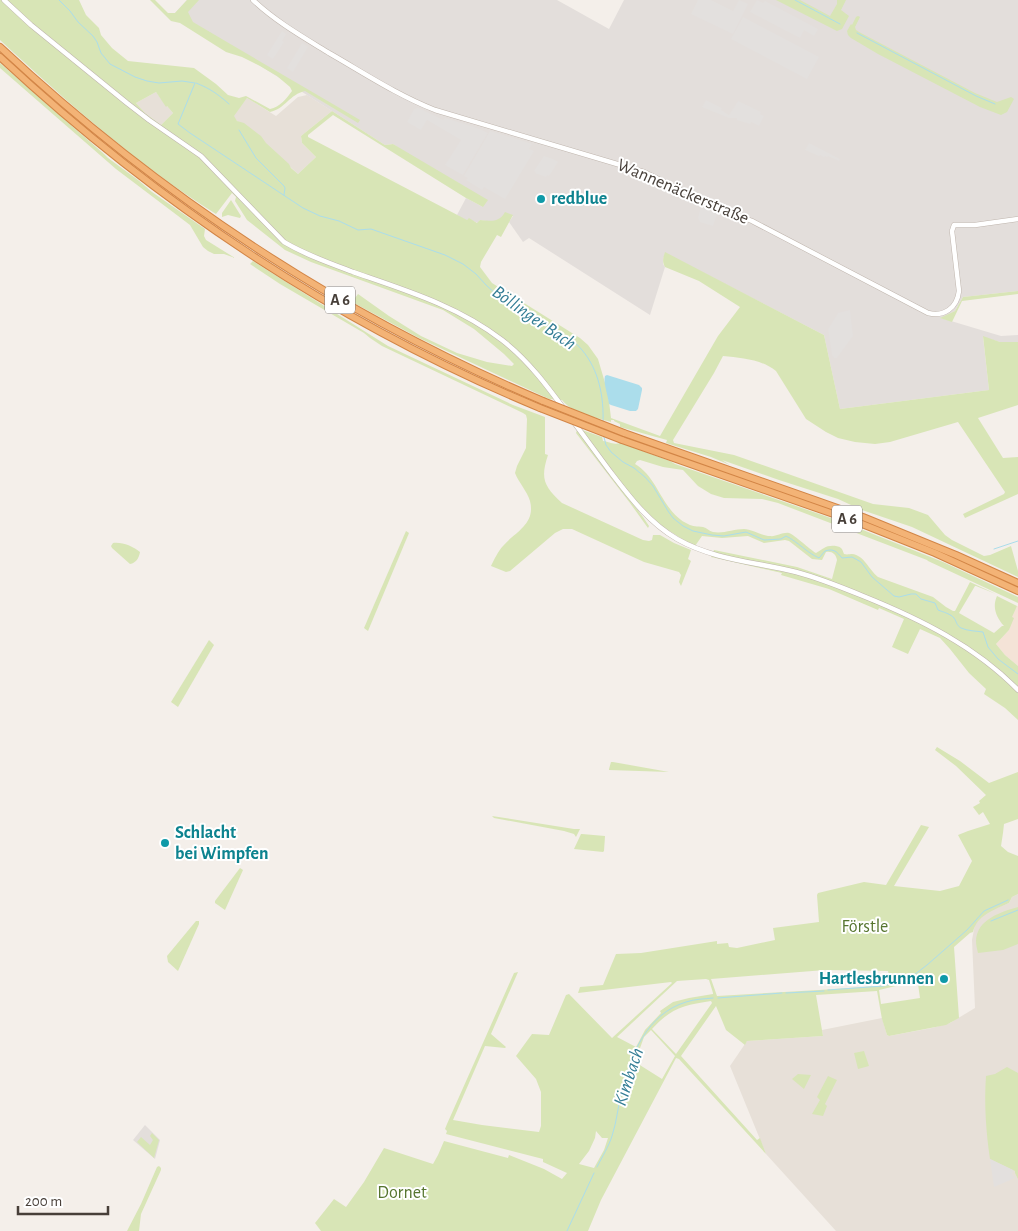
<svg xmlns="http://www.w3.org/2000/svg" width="1018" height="1231" font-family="'Alegreya Sans',sans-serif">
	<rect width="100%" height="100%" fill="#f4efea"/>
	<g fill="#e7e0d8">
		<polygon points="156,92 166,106 167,106 173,113 161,125 145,113 136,103"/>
		<polygon points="307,95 332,111 301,136 302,143 316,157 298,174 254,134 232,117 247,98 276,116 298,97"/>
		<polygon points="1018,894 1018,1231 836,1231 766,1154 730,1066 747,1041 823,1036 822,1030 882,1018 887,1035 889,1036 932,1028 950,1023 975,1008 972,940 975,924 987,912 1009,903 1012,897"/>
	</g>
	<polygon fill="#f4e3d7" points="1017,606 1018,606 1018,666 1005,655 996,644 1009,630 1011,617"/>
	<g fill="#e3dedb">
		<polygon points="187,0 557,0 609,29 624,0 1018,0 1018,291 963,297 955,311 941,318 1001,336 1018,335 1018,342 1000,342 983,337 989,390 840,409 824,335 665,253 663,260 663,264 665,267 650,315 529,238 523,242 509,222 513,216 502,218 493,222 480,220 478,223 468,219 467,221 457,215 466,198 483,207 393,144 385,145 307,95 175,13"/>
		<polygon points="145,1125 160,1140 155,1159 133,1140"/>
	</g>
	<g fill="#d8e5b6" fill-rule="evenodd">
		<path d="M0,0H79L86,15L99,28L101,35L112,48L128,61L194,68L216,84L228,95L239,98L246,96L270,109C280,107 286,99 292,91L290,87L277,76L260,66L242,57L226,52L180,23L171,21L150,0H155L168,13H175L187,0H199L188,12L193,22C248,55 305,87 360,120L358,123L305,91C290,94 285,109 270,112L247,98L234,116L237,121L244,123L261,136L266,143L289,164L291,168L298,174L316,157L302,143L301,136L332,111L385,145L393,144L488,200L483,207L466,198L333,115L308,135V137L467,220L469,218L477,223L480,220C490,221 499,223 505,212L513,215L501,237L497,235L481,262L480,267L492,283L580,338L588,345L598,359L608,393L611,418L660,436L718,336L740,307L699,281L665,267C662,262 663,258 665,252L824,335L840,409L989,390L983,336L1000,342H1018V405L978,418L1003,458L1018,457V494L965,518L963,514L1004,494L1005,492L958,422L890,442L875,444L855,442L838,438L826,432L806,419L776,371C761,359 741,358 723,356L714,373L673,440L674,443L734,455L873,504L909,508L928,515L945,535L952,540L984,556L990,555L1011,546L1018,571V577L912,527L862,510L838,499L779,480L722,460L730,465L711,457L666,443L667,440L620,427V424L614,421V420H611V422C595,417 573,414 562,400L549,399L419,338L352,302L358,294L389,316L421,336L457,353L487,362L512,366L514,364L504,354L474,329L443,310L311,262L285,250L247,220L235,201L236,197L232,193L216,214C139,166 67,102 0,40ZM156,92L166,107L167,106L173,113L161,125L145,113L136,103Z"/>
		<polygon points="776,0 800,0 830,16 837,4 837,0 846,0 841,10 849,16 842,29 837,31"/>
		<polygon points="858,16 860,17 855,27 856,30 859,32 975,93 997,102 1011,97 1014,99 1007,112 1001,115 980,107 878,54 851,38 848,35 847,31 851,24 852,25 856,17"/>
		<polygon points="0,63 104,154 108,158 138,180 152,192 205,229 204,236 206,240 235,258 224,254 214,254 208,251 203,247 190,225 116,169 0,68"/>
		<polygon points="231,200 241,216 240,218 228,215 222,217 222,213"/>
		<path d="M253,261L388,346L513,405L545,417V454L548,455C540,479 544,486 562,503L643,540L649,541L652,540L653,535H660L674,543L691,550L688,559L691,561L681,586L679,582L681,575L679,572L644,562L572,529H563L555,533L510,571L506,572L491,566C494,560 498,551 503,546C515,532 536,524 530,501C527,491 519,483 515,473L517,466L526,448L527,419L526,415L523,413L382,346L370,338L364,333L280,284L250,264Z"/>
		<polygon points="1018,291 1018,294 962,301 952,322 940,318 955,311 963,297"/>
		<polygon points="577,430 643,517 649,526 648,528 630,503 576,433"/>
		<path d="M582,430L602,437L603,441C611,442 611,445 621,443L670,461L675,464L848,524L943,562L1018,597V603L928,561L927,560L778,503L762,499L724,498L711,494L698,486L683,470L663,467L640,460L637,461L635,464C659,478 662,512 688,524C693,527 697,526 703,527C707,528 709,531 713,532C723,534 734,529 744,529C752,529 761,536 770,536C776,537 782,532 789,533C795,535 809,549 816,553C824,549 825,545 836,546C842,547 842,549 844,554C847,555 850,554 852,554C864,555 869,570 878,577L933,597L946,607L953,611H955L970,582L996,594L976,586H975L959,613L994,633L1002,626H1004C996,617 992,607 997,596L1017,606L1012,617L1014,618L1009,630L996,644L1005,655L1018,666V720L1005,708L984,694L986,689L969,673L950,649L940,638L920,629L908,654L892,647L904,619L879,608L878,610L829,589L781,575L782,573L711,557L714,550L797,567L832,579L837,560C836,554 832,551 826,552L822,560L812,559L789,541L785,540L764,543L748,536L722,538L702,536L695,546L682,539L654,521L628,492Z"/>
		<polygon points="406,531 409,533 368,631 364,628"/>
		<path d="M113,543C123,542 132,546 140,552C139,558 136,563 130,564L112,548L111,546Z"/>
		<polygon points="209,640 214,645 178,707 171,702"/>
		<path d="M937,747L960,761L989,783L1018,772V819L1004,824L1003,833L1001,846L1008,852L1018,856V894L1012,897L1009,903C994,910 977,915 973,932L970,933L954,947L959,1018L946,1025L889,1036L887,1035L882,1019L877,991L816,995L823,1036L747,1041L745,1045L726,1030L716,1006L681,1056L757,1140L760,1138L766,1154L679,1059L676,1058L601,1200L588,1231H321L315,1223L334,1199L346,1207L364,1182L384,1148L433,1164L438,1155L444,1141L508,1158L509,1155L544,1169L562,1179L567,1173L543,1162V1159L446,1134L447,1131L445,1129L447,1124L514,973L518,972L491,1034L506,1047L505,1048L485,1046L453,1120L482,1125L539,1132L541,1126V1092L536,1079L516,1056L532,1034L549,1035L566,995L569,994L612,1038L672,983L671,982L578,993L580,987L603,985L616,954L641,953L717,941V944L728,943L729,947L737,948L775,940L773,928L819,922L817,895L818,893L864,882L886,885L921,825L929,827L894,886L940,891L959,886L972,861L958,835L968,831L990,824L983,812L979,815L973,807L980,803L979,801L986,795L956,766L935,750ZM825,970L888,971L890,984L878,986L819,990L717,996L711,979ZM917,977L920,998L881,1004L879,990L900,985ZM706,979L709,980L713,993V994L689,998L673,1002L660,1011L661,1013L645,1030L636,1047L617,1037L677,981ZM711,1001L712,1003L676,1054L652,1029C671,1008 684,1005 711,1001ZM651,1030L675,1056L662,1079L635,1062L644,1037ZM596,1131L602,1138H608L604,1150L594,1168L579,1164L589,1151L595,1138Z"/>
		<polygon points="611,762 613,762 669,772 609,770 609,769"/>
		<polygon points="492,816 574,829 580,829 576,837 574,834 564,831 494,818"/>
		<polygon points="581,834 582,834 605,836 604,851 603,852 574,849"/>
		<polygon points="240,868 243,870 225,910 215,903 215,901"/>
		<path d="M1018,907V944L1003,950L978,953C977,949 976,945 976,941C977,919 1001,912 1018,907Z"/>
		<polygon points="196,921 199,921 199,924 178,971 168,962 167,956"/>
		<polygon points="864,1051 869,1066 858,1069 854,1053"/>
		<path d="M1007,1067L1018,1073V1179L1015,1173V1171L990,1159C986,1132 984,1103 986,1076L995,1074Z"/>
		<polygon points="798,1074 811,1075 804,1089 792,1079"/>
		<polygon points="828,1076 837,1080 825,1104 827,1106 823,1116 812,1114 820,1100 817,1097"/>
		<polygon points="152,1133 159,1140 154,1158 137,1142 141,1137 150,1145 153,1140 150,1136"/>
		<polygon points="159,1166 161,1168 161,1170 141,1214 139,1231 127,1231 141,1204 157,1167"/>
	</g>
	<g fill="#e3e0de">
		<polygon points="698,0 711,0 733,11 739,0 748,4 733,34 691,14"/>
		<polygon points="757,0 763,3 765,1 818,29 814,36 804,30 800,38 750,12"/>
		<polygon points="743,17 819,57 807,79 731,39"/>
		<polygon points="282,31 286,34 282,41 284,42 273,59 267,55"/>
		<polygon points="302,43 308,47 293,72 287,68"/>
		<polygon points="706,100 722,108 721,110 729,115 738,101 761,112 760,114 764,116 759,126 751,122 750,124 737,120 737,118 729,118 702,107"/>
		<polygon points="418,108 431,114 443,120 445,118 480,129 488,133 463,175 445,165 461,140 427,120 421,130 407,122 414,109"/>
		<polygon points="490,131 532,144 529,149 534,151 505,199 484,187 482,190 466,180 468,178 464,176"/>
		<polygon points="809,143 840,159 839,161 828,156 827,157 825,156 824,157 820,155 819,156 805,150"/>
		<polygon points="544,156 553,159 558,162 549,176 547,175 546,177 535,173 536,172 534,171"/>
		<polygon points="701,206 717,214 713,226 700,222 698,218"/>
		<polygon points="850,310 853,336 837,358 834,358 832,355 828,329 838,313"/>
		<polygon points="990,1159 1013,1170 1012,1174 1015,1178 994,1187"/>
	</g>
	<path fill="#abddeb" d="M607,375L639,385L642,388V390L638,409L636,411H630L611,405L609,404C608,395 603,383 605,376Z"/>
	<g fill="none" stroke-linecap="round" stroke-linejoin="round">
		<g stroke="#abddeb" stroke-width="1">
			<path d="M59,0L70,11L78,22L93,36L97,42L101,53L110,64L135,77L147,81L159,83L182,81L195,83L178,124L190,133L303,208L320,216L339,221L358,230L371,229L445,255L463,264L476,274L486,285L497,295C517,307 538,319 557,331C566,337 576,342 582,350C599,370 604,397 603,423"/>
			<polyline points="795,0 840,24"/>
			<polyline points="857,33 976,96 995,104"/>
			<path d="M196,83C209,88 218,94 229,104"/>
			<polyline points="239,130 256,158 284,186 285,188 284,195"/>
			<path d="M604,437L606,445L611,452L623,462L634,468L645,477L653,486L668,511L673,518L683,526L693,531L712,535L724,536L746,532L764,540L781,539L786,536C798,542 806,552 819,558L825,551C834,548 837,552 842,558L852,557L861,562L872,577L894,596L899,597L911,594H916L921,599L935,603L938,610C943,612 951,614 954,618C957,622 956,625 961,628C968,631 976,631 983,632L988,647L998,659L1018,674"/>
			<polyline points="994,549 1018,541"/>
			<polyline points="991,921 1018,910"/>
			<polyline points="828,990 883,986 903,981 914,975 927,965 967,930 984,911 1008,900"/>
			<polyline points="786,993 824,991"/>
			<polyline points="718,998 782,993"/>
			<path d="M597,1167C602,1157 609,1146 612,1136C617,1121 618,1105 622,1091C631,1054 647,1014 686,1002C695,999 704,999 713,998"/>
			<polyline points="567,1231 594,1173"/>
		</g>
		<g stroke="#bfb5ad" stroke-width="5.5">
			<g id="minor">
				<path d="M4,0L31,25L127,103L149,120L201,156L284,242C306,255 329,263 353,272C405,290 458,306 502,340C528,360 548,387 567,413C581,432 595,451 609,470C629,496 648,522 677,539C714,560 756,562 796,572C819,578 841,587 863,596C920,619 975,646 1018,690"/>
				<path d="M253,0C275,21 303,37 329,53C364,73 397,95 435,110L644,172L716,207L752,221L928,313C944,317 957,308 959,291L952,231L954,225H975L1018,219"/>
			</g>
		</g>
		<g stroke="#d28546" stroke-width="8">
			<g id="highway">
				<path d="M0,47C161,197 340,315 543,401"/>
				<path d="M0,57C158,204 340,325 540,408"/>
				<polyline points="624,433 863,517 956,555 1018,583"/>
				<polyline points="622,440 862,524 935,553 1018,591"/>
			</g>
		</g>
		<use href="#minor" stroke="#fff" stroke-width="4.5"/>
		<use href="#highway" stroke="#f3b376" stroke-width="6"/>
		<g stroke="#d28546" stroke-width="8" stroke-linecap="butt">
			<g id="highway-bridge">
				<polyline points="543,401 624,433"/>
				<polyline points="540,408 622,440"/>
			</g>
		</g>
		<use href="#highway-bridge" stroke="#f3b376" stroke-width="6"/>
	</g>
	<g fill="#0f9aa8" stroke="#fff" stroke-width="2">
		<circle cx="541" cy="199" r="5"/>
		<circle cx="165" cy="843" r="5"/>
		<circle cx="944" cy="979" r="5"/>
	</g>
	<g text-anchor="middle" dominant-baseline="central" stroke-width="4" stroke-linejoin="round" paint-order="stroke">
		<g fill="#fff" stroke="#7e7974" stroke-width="1">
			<rect x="325" y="286.5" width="30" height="27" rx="4"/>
			<rect x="832" y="505.5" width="30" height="27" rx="4"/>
		</g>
		<g font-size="16" font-weight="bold" fill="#473f39">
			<text x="340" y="300">A 6</text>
			<text x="847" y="519">A 6</text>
		</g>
		<g font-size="18" fill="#473f39" stroke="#fff">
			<text transform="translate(683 192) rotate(23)">Wannenäckerstraße</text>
		</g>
		<g font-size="18" font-weight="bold" fill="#0d838f" stroke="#fff" text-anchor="start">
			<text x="551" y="199">redblue</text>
			<text x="175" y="833">Schlacht<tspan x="175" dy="21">bei Wimpfen</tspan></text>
			<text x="934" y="979" text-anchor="end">Hartlesbrunnen</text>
		</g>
		<g font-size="18" fill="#56752f" stroke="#fff">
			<text x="865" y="927">Förstle</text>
			<text x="402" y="1193">Dornet</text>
		</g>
		<g font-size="19" font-style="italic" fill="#337d95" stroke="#fff">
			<text transform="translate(534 318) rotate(35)">Böllinger Bach</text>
			<text transform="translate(629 1077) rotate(-72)">Kimbach</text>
		</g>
	</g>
	<path d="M18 1206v8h90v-8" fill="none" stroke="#473f39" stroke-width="2.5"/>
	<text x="25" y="1206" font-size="15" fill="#473f39" stroke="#ffffff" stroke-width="4" paint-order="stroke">200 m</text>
</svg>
